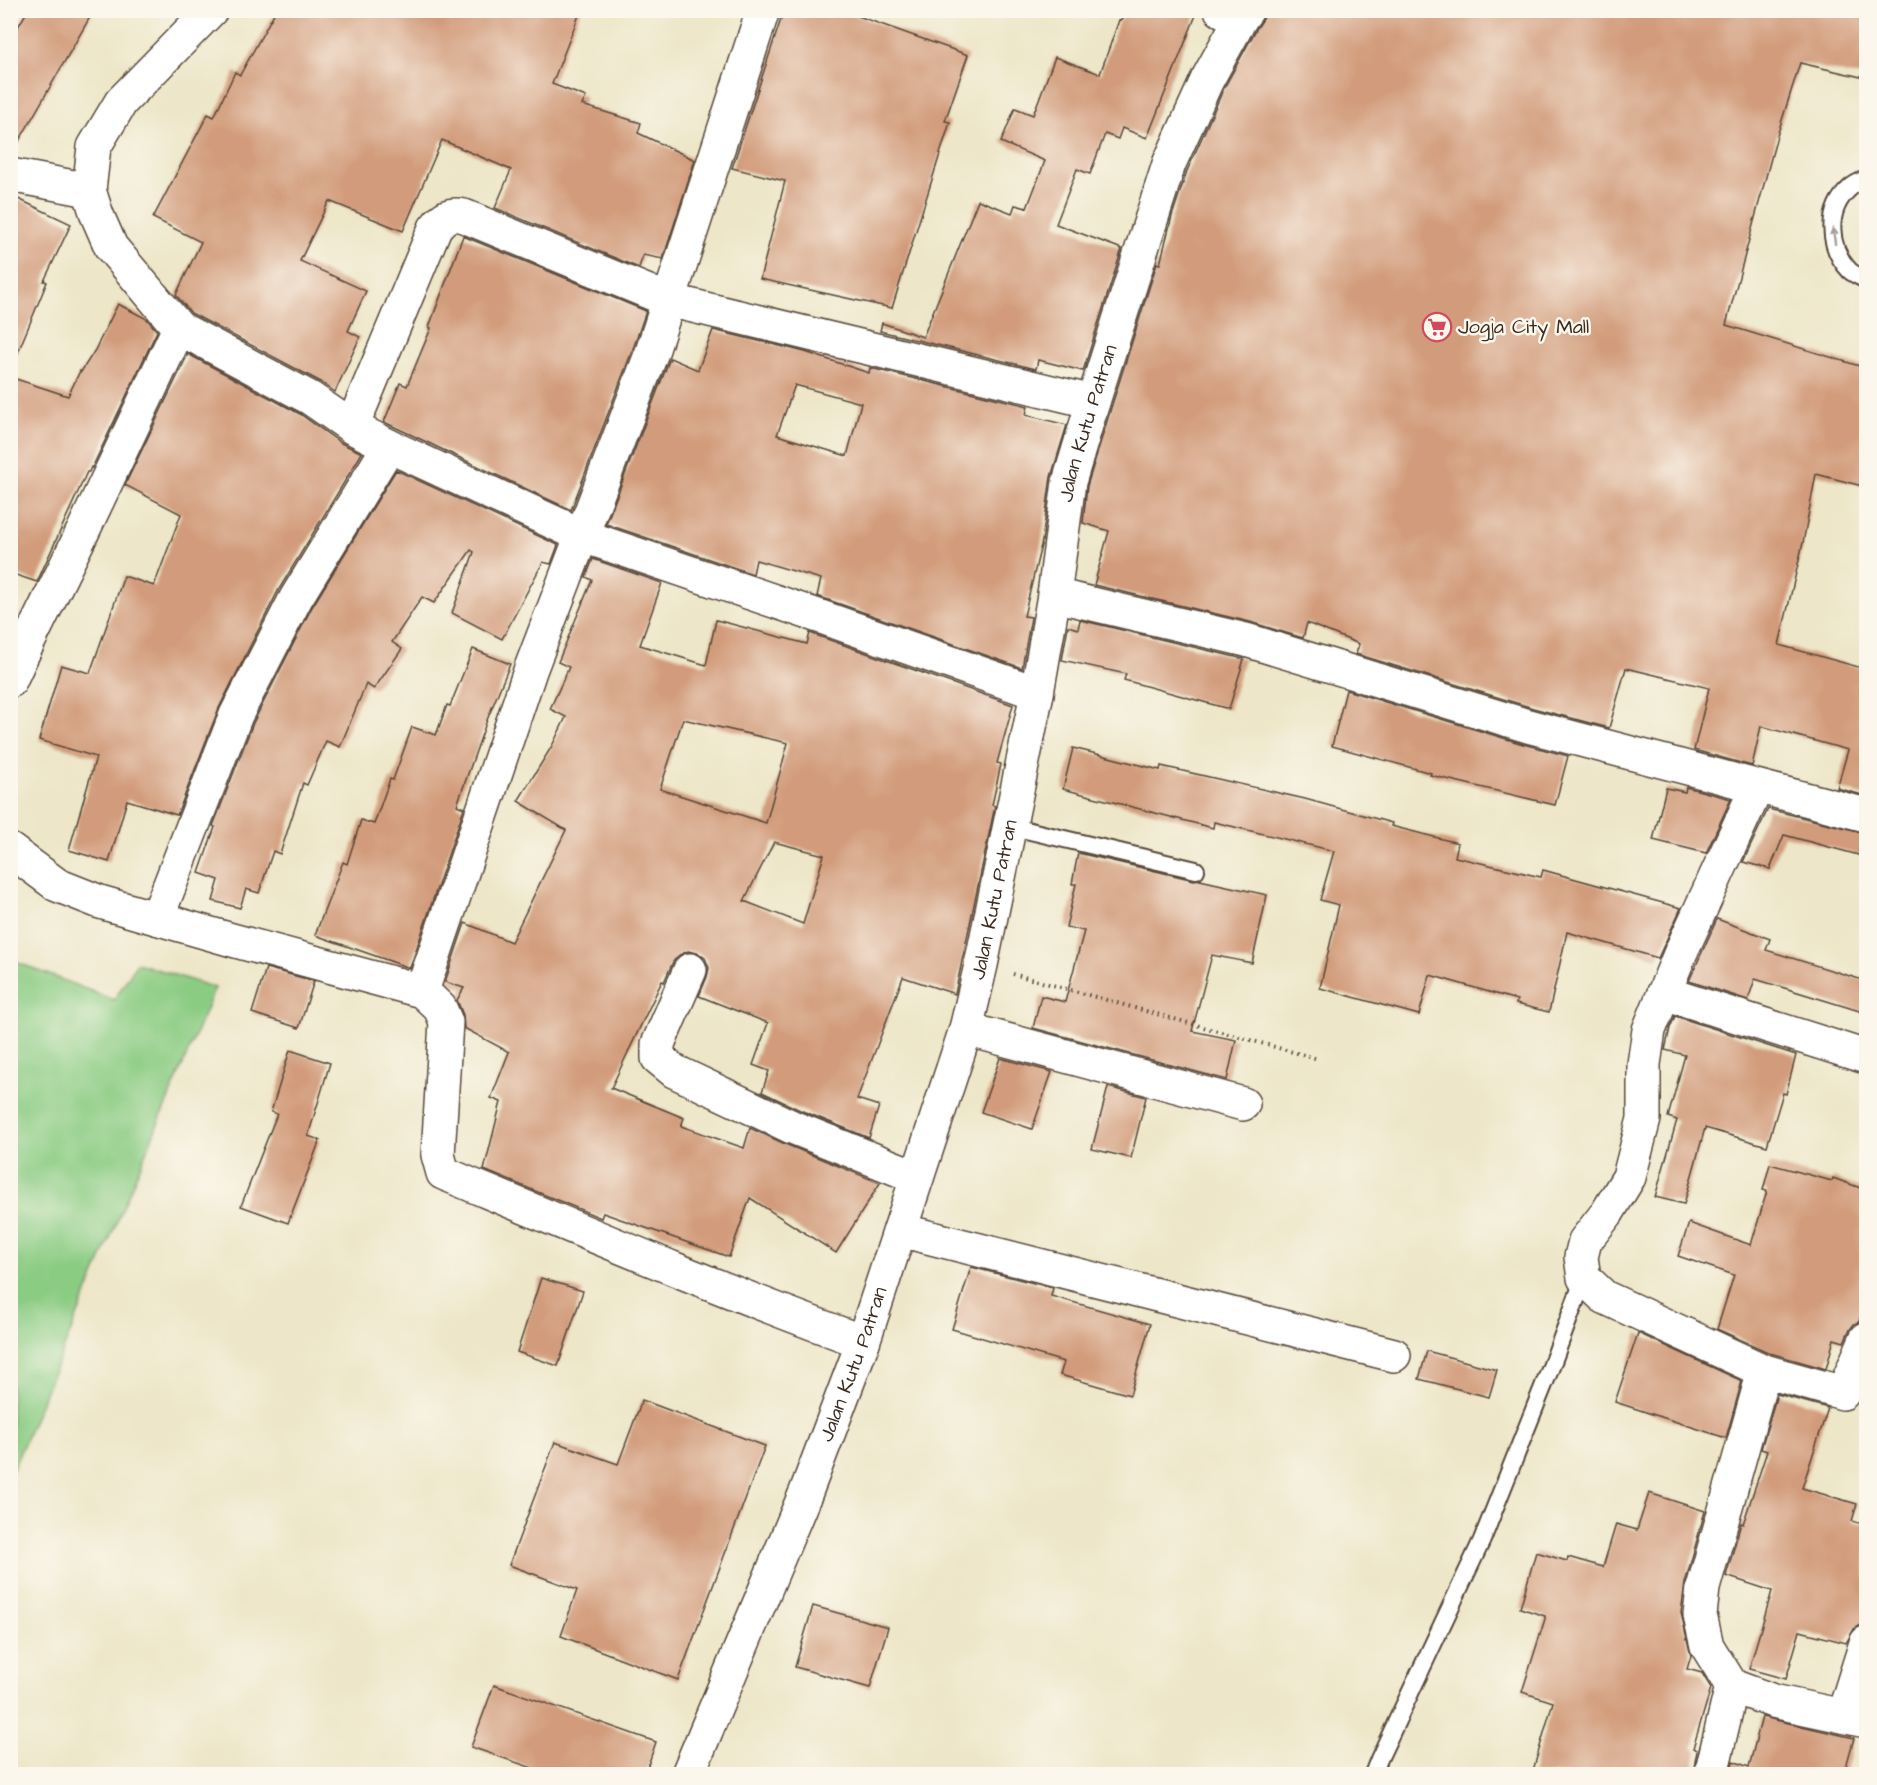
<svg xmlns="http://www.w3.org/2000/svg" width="1877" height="1785" font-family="'Architects Daughter',sans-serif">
	<rect width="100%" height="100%" fill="#fbf7ec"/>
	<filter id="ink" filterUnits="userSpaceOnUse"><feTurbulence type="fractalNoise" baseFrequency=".0167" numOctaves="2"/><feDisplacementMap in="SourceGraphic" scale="12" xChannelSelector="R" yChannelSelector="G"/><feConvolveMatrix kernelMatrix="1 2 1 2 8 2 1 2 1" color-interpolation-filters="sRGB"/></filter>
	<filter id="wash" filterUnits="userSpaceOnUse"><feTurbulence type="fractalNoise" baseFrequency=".008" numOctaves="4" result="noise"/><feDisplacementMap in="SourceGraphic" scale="24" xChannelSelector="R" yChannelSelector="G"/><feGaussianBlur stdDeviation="1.35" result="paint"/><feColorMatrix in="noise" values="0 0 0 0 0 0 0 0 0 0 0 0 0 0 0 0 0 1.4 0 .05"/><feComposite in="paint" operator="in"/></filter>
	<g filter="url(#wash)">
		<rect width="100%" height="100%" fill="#ede6c8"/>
		<polygon fill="#8bcc83" stroke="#637b50" stroke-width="1.5" points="11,960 114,1000 137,963 215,988 11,1474"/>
		<g id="blocks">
			<g fill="#d29c7c" fill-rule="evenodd">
				<polygon points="28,10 94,10 10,157 10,40"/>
				<polygon points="276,10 581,10 552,84 586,97 582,105 641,123 638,133 695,160 663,259 643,255 639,268 495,208 511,170 442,140 403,231 329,201 300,261 366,291 348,331 360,337 335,392 319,381 191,313 176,295 201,242 153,218 208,114 214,117 235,72 240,75"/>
				<polygon points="784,10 841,10 968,55 945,121 950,122 892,308 760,279 785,181 732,168"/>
				<polygon points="1125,10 1198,10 1147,138 1122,128 1118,139 1105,134 1090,174 1077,169 1056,224 1122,249 1083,371 1038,360 1036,369 880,331 882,323 923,337 978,200 1012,213 1015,205 1027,208 1045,161 1001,142 1015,108 1033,115 1055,57 1100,74 1119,20 1121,21"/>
				<polygon points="1269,10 1866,10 1866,55 1861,77 1800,63 1777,136 1726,325 1866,368 1866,487 1816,474 1803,543 1779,645 1866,669 1866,796 1837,788 1848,750 1761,726 1752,766 1694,750 1709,688 1626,668 1609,728 1533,708 1356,654 1359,644 1307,623 1303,638 1250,622 1094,585 1109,531 1083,523 1087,486 1111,408 1157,263 1160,264 1172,216 1187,171 1224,88 1257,28"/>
				<polygon points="10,195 71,224 44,281 47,282 11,369"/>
				<polygon points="463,236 646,311 634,346 571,510 384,422 400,383 407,386 431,328 429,327"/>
				<polygon points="118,304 147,319 157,331 92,468 91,467 89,472 87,472 37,582 10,573 10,377 68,396 80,371 81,372 95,350"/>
				<path d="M713,330L805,352L869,373L870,368L1028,406L1026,415L1067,425L1051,477L1042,541L1024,616L1031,617L1022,668L817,596L821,579L756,560L753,574L606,524L670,358L698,370ZM795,385L861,403L847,456L777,435Z"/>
				<polygon points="188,354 300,414 341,443 362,453 279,589 219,708 177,815 127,800 109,862 69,850 96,757 39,740 61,665 90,673 124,576 154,586 181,514 125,485"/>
				<polygon points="396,470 558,545 551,564 543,562 502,639 452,613 474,552 471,550 434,603 422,597 392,642 402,649 374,689 366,684 340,747 326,741 307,785 303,783 280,854 273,851 259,893 246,889 240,908 213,901 219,880 199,873 215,827 213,826 253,723 312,607"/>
				<path d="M593,559L662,583L640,645L706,665L716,620L807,644L810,633L1013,705L997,763L1001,764L992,805L995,806L955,994L903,977L857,1099L879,1106L869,1138L800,1110L762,1092L769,1071L753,1065L768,1023L699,996L707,977L709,968L705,958L697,953L688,951L679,955L673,962L664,982L662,981L611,1088L684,1118L681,1126L744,1148L750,1128L785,1144L880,1183L836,1253L750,1198L729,1257L603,1213L601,1218L484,1170L501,1102L491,1098L509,1052L464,1028L463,1015L457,1000L464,988L445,982L465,923L511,942L566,830L518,801L552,746L566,717L550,709L569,667L558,662L592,580L586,577ZM683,719L788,743L766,823L660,789ZM774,842L824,855L803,924L744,901Z"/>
				<polygon points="1080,620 1244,659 1229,709 1124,680 1126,674 1062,660 1068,626 1078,629"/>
				<polygon points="473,649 510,664 487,720 457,805 464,808 410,968 315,935 343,862 347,864 361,820 374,824 390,779 393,780 412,727 436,735 447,705 450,706"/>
				<polygon points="1346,690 1523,744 1568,756 1555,805 1430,775 1431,773 1332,746"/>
				<polygon points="1073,748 1160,770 1161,766 1305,799 1392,823 1391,826 1458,843 1455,857 1541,877 1543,870 1681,908 1658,958 1567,932 1549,1012 1516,1004 1517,1000 1430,975 1419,1015 1320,988 1339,905 1320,900 1334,851 1214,822 1213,828 1063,789"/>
				<polygon points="1686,787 1731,799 1706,853 1653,840 1666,788 1685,792"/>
				<polygon points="1768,809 1866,833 1866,857 1784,835 1770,869 1743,862"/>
				<polygon points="1078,853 1194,880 1201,879 1200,880 1267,895 1252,963 1212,955 1192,1031 1236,1040 1227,1080 1033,1028 1041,996 1065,1002 1084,931 1066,927 1076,884 1072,884"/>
				<polygon points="1717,919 1770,939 1766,950 1866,981 1866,1013 1755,979 1748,1000 1689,981"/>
				<polygon points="266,968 314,981 299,1028 252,1013"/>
				<polygon points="1675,1016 1796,1055 1786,1094 1783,1093 1767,1146 1705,1128 1684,1204 1655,1197 1677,1120 1668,1117 1685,1055 1665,1050 1670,1028"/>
				<polygon points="290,1050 330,1063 308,1136 320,1140 288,1223 241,1206 277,1114 271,1112"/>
				<polygon points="1000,1058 1052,1072 1032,1129 981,1112"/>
				<polygon points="1108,1087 1146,1097 1131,1158 1092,1149"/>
				<polygon points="1770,1164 1832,1181 1833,1178 1866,1190 1866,1296 1859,1322 1854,1324 1849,1331 1844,1342 1834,1339 1826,1369 1770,1353 1717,1329 1734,1275 1678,1256 1689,1223 1751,1245 1767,1191 1763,1190"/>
				<polygon points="971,1267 1053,1288 1051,1296 1150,1324 1130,1395 1060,1375 1064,1362 952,1329"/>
				<polygon points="541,1278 583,1291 558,1366 517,1352"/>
				<polygon points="1638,1333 1742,1381 1726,1438 1615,1402"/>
				<polygon points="1427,1351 1497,1370 1489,1397 1419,1379"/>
				<polygon points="1777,1394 1828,1408 1802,1488 1857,1504 1852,1521 1866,1525 1866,1625 1861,1625 1854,1629 1846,1643 1800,1631 1786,1679 1749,1669 1772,1591 1726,1576 1741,1523 1743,1524 1767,1451 1761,1449"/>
				<polygon points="642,1400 765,1446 678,1680 561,1636 577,1590 509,1565 555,1442 618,1464"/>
				<polygon points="1649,1493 1705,1511 1685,1583 1681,1613 1691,1656 1687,1669 1702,1673 1711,1688 1693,1748 1697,1750 1693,1774 1532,1774 1553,1702 1522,1692 1545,1619 1545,1616 1520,1608 1536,1552 1567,1561 1568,1557 1603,1567 1616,1524 1637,1530"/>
				<polygon points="813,1606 888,1627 870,1688 795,1667"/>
				<polygon points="494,1685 656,1742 645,1774 550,1774 471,1747"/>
				<polygon points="1762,1717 1854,1738 1844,1774 1730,1774 1733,1761 1749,1767"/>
			</g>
		</g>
	</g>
	<g filter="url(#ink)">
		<use href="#blocks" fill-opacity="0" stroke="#564638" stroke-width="1.5"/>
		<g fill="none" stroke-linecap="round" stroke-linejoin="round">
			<g stroke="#564638" stroke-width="20">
				<g id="lane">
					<path d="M1866,179C1861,181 1854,184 1850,188C1825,210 1828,248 1850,271C1855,275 1861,277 1866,280"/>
					<polyline points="1009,826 1196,870"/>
					<polyline points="1373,1774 1379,1759 1482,1540 1551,1367 1584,1278"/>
				</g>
			</g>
			<g stroke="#564638" stroke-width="36">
				<g id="street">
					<polyline points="211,10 121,102 94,147 89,190 97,215 111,247 179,328 310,398 352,427 389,446 583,536 824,618 1037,693"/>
					<polyline points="1221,10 1241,18"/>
					<polyline points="10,175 89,190"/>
					<path d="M352,427L435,228C444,216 450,213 464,216L668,300L1093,402"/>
					<polyline points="1054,595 1246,640 1528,726 1866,815"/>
					<polyline points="10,681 21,657 83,531 179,328"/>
					<polyline points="1757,787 1680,954 1649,1030 1644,1064 1644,1119 1629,1177 1607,1213 1585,1241 1581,1257 1584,1278 1604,1297 1764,1371"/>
					<path d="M10,850L57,885L100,902L232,940L422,991L440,1008L446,1022L438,1155L443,1173C582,1231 721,1290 863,1342"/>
					<polyline points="157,918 236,715 296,598 389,446"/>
					<polyline points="690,970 658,1044 658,1058 674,1071 792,1127 917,1177"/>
					<polyline points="422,991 531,668 652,352 763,10"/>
					<polyline points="1664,993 1866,1057"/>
					<polyline points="966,1029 1243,1104"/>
					<polyline points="900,1230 1394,1355"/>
					<polyline points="1732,1686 1707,1646 1700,1615 1703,1588 1764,1371 1843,1393 1866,1339"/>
					<polyline points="1843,1716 1866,1643"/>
					<polyline points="1711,1774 1732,1686 1773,1701 1866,1721"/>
				</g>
			</g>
			<g stroke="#564638" stroke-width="36">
				<g id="secondary">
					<path id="s1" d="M688,1774L806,1492L863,1342L966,1029L981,965L1037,693L1054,595L1069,482L1093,402L1169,164L1207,80L1241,18L1247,10"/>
				</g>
			</g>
			<polyline stroke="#564638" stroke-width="4" stroke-dasharray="1.5 4.5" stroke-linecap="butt" points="1013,974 1318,1059"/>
			<use href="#lane" stroke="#fff" stroke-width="16"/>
			<use href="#street" stroke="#fff" stroke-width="33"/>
			<use href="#secondary" stroke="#fff" stroke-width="33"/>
		</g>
		<defs><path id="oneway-solid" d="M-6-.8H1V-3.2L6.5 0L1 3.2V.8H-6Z" transform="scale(1.5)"/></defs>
		<use fill="#a79f9a" href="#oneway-solid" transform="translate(1834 236) rotate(-98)"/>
	</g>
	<defs>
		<g id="supermarket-ring" transform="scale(1.5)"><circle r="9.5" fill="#fbf7ec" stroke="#d1495b" stroke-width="1.5"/><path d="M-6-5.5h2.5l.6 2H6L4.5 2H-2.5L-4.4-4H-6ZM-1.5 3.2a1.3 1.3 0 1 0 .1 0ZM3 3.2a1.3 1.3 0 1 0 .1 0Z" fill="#d1495b"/></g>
	</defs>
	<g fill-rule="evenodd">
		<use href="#supermarket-ring" x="1437" y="327"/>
	</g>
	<g text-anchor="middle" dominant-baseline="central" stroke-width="5" stroke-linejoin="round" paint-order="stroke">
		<g font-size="20" fill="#3b2a1e" stroke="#fbf7ec" text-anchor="start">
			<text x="1458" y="327">Jogja City Mall</text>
		</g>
		<g font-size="20" fill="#3b2a1e" stroke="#fbf7ec">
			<text stroke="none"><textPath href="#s1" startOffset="1414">Jalan Kutu Patran</textPath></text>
			<text stroke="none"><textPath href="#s1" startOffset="928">Jalan Kutu Patran</textPath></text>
			<text stroke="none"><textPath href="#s1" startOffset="442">Jalan Kutu Patran</textPath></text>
		</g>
	</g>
	<rect width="1877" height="1785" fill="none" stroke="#fbf7ec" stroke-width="36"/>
</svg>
